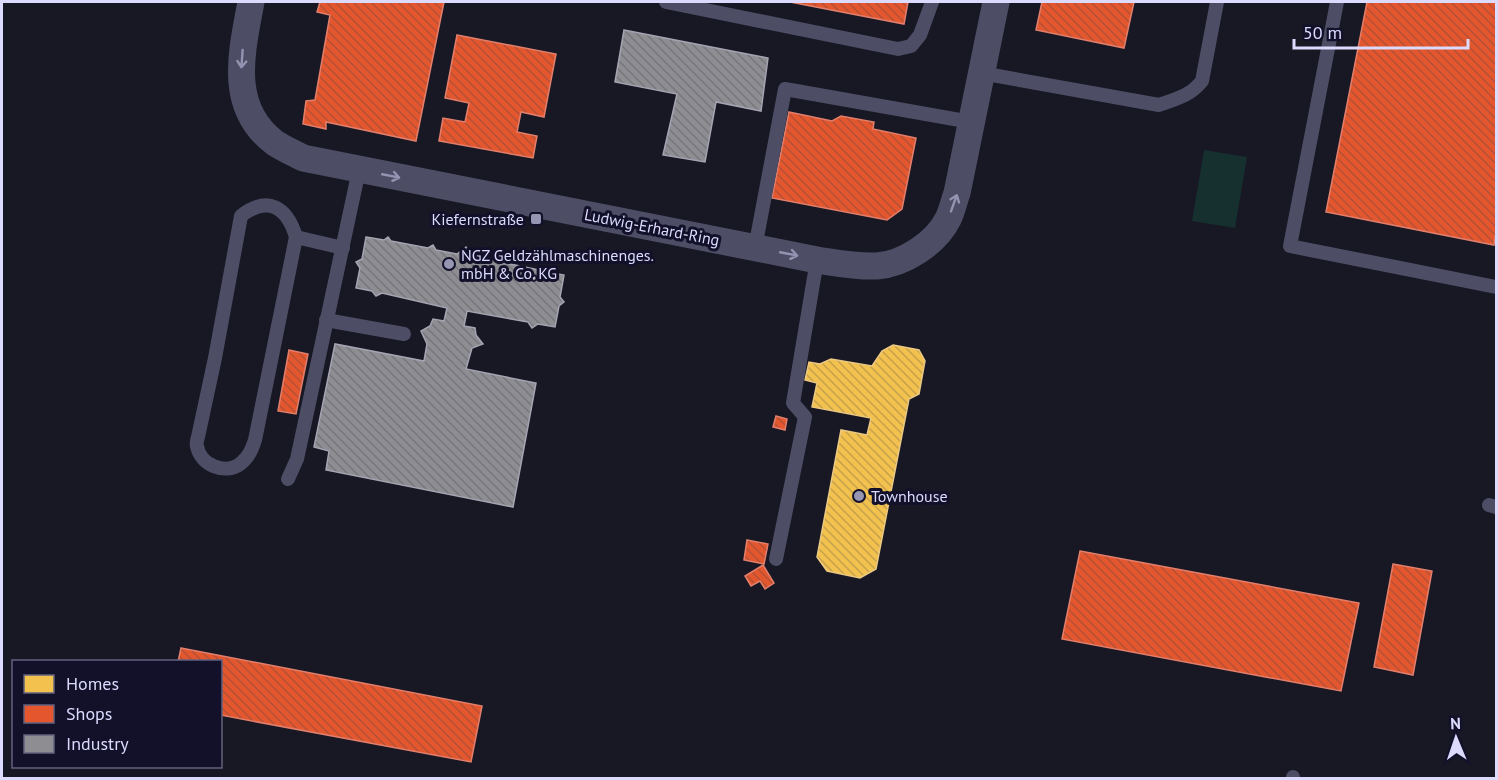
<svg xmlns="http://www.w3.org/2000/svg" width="1498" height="780" font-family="'PT Sans',sans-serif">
	<defs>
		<pattern id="homes-back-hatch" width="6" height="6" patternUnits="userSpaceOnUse" patternTransform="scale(1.5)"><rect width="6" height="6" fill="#f2c14e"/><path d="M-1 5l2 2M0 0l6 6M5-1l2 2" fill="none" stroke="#c6a14e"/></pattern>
		<pattern id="shops-back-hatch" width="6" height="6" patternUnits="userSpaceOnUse" patternTransform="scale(1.5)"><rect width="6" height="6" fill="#e4572e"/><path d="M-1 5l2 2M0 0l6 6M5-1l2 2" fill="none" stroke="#b35137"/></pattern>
		<pattern id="industry-back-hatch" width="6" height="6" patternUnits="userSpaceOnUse" patternTransform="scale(1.5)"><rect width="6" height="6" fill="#8d8d92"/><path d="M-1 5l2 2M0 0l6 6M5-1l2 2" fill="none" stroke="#76767d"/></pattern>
	</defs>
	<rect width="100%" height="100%" fill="#181724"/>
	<polygon fill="#15302e" points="1204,150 1247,157 1235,228 1192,221"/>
	<polygon fill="url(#homes-back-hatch)" stroke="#ebc983" stroke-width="1.5" points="893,345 919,350 925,361 919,394 909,399 876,569 860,578 827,571 817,557 841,430 867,435 871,418 812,407 817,383 805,380 809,362 820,364 831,359 872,366 882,351"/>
	<g fill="url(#shops-back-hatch)" stroke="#e27f6c" stroke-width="1.5">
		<polygon points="320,2 444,2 416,141 326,122 326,129 303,124 306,101 315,100 330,15 317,12"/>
		<polygon points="790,2 908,2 904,24"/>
		<polygon points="1042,2 1134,2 1124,48 1036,30"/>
		<polygon points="1367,2 1496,2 1496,231 1494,245 1326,212"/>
		<polygon points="457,35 556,54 544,117 521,112 517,132 537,136 533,158 439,141 443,118 465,122 469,103 445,98"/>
		<polygon points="789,112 832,121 841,116 874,122 873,129 916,138 902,209 887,220 772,198"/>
		<polygon points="289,350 308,354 296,414 278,411"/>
		<polygon points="776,416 787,419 785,430 773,427"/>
		<polygon points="747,540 768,544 764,564 744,560"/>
		<polygon points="1080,551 1359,603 1341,691 1062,639"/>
		<polygon points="1393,564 1432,571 1413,675 1374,667"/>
		<polygon points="763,565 774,583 765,589 760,581 751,586 745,576"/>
		<polygon points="181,648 482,706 471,762 220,715 220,662 178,662"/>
	</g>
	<g fill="url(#industry-back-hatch)" stroke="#a5a4b2" stroke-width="1.5">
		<polygon points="624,30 768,58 761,111 716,102 705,162 663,155 677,94 615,82"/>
		<polygon points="366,237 384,240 388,237 391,241 428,248 433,245 436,250 457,254 466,247 473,257 495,261 499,258 501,262 539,270 544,267 547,272 564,275 560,297 564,302 559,306 555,327 538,324 532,328 528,322 467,311 464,326 475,328 476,335 483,344 472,348 466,369 536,383 513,507 326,470 329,451 314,447 335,344 424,361 427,344 421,331 430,326 433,319 444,321 447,308 382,293 376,296 372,291 356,288 360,268 356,262 362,259"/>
	</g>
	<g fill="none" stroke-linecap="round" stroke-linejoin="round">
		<g stroke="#4d4d65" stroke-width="14">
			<polyline points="666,2 898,49 911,46 920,35 932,2"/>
			<polyline points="1337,2 1290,246 1496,287"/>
			<path d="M981,73L1159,105C1176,99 1190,96 1202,81L1217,2"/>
			<path d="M296,237L255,440C252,449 249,457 240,464C225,475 200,465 197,446C196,443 197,440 198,437L215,358L241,216C268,195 287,207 296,237L343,248"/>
			<polyline points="755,248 785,89 971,122"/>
			<polyline points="326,320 404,334"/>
			<polyline points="288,479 297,459 359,170"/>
			<polyline points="1489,505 1496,507"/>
			<polyline points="776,559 805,417 793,403 817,260"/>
			<polyline points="1293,778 1293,777"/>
		</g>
		<path stroke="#4d4d65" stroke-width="27" d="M251,2C242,51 227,107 275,143C284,149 294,153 303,158L817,260C837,263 857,267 877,266C904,264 936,243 948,219C952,211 954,201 957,193L996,2"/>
	</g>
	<defs><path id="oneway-shaft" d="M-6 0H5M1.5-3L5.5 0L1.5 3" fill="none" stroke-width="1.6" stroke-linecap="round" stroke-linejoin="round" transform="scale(1.5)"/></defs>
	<g stroke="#9494b2">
		<use href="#oneway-shaft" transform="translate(242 59) rotate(94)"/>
		<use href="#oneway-shaft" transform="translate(391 176) rotate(11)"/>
		<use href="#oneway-shaft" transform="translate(954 203) rotate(-70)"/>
		<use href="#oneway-shaft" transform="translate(789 254) rotate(11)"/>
	</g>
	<g fill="#9796b2" stroke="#13112a" stroke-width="2">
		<rect x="530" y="213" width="12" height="12" rx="3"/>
		<circle cx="449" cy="264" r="6"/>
		<circle cx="859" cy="496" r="6"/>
	</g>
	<g text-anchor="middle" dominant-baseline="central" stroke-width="6" stroke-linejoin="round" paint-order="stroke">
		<g font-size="16" fill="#dcdbfe" stroke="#13112a" text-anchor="start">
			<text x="524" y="219" text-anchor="end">Kiefernstraße</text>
			<text x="461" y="255">NGZ Geldzählmaschinenges.<tspan x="461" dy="18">mbH &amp; Co. KG</tspan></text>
			<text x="871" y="496">Townhouse</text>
		</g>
		<g font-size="16" fill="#dcdbfe" stroke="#13112a">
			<text transform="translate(652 227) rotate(11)">Ludwig-Erhard-Ring</text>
		</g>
	</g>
	<rect width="1498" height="780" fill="none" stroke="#dcdbfe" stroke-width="6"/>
	<rect x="12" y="660" width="210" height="108" fill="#13112a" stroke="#63627f" stroke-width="1.5"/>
	<rect x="24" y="675" width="30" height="18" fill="#f2c14e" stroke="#63627f" stroke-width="1.5"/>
	<text x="66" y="690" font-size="18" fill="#dcdbfe">Homes</text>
	<rect x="24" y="705" width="30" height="18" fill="#e4572e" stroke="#63627f" stroke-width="1.5"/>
	<text x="66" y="720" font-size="18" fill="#dcdbfe">Shops</text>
	<rect x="24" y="735" width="30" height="18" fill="#8d8d92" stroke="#63627f" stroke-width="1.5"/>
	<text x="66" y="750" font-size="18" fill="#dcdbfe">Industry</text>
	<g transform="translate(1456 738) rotate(358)" stroke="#13112a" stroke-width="4.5" paint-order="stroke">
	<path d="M0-4.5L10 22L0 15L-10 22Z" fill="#dcdbfe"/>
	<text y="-9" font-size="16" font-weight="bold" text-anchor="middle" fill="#dcdbfe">N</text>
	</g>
	<path d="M1294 39v9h174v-9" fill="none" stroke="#dcdbfe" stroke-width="3"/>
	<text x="1303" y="39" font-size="18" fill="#dcdbfe" stroke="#13112a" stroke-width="4.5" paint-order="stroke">50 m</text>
</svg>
